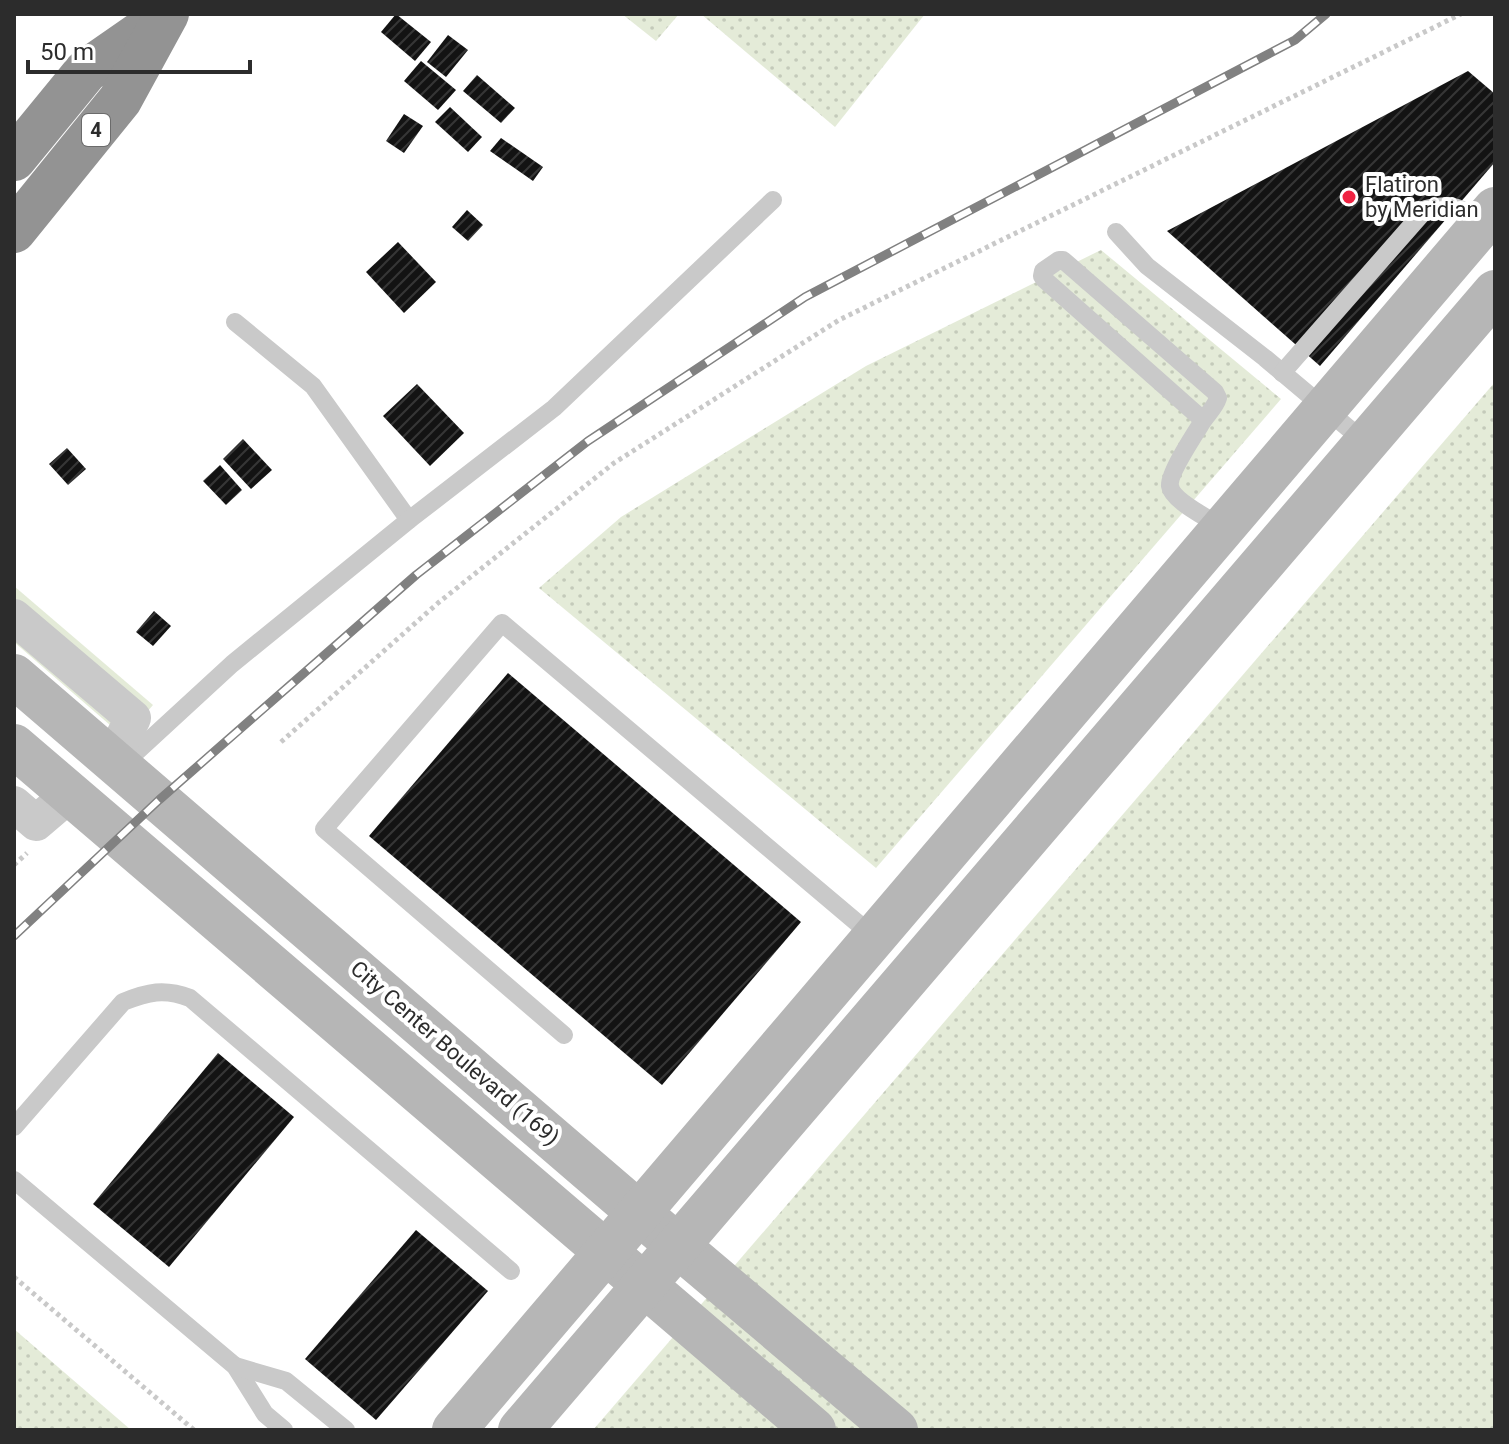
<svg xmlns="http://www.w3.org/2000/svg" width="1509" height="1444" font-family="Roboto,sans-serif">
	<defs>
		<pattern id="grass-dots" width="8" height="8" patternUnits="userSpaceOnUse" patternTransform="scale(2)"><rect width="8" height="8" fill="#e4ebd8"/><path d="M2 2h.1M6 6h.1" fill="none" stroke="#c4caba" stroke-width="1.8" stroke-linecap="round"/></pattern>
		<pattern id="park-tufts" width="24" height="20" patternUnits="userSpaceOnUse" patternTransform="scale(2)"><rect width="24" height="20" fill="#e4ebd8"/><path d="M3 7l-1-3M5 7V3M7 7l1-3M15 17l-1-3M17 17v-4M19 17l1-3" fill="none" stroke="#c4caba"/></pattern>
		<pattern id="building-hatch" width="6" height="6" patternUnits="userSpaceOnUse" patternTransform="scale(2)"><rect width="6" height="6" fill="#131313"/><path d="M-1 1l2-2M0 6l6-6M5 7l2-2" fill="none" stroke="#363636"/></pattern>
	</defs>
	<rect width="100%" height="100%" fill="#fff"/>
	<g fill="url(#grass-dots)">
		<polygon points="622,14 679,14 656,41"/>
		<polygon points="701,14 925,14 835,127"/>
		<polygon points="1101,250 1281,399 876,868 539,588 621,517 866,366"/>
		<polygon points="1495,382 1495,1430 593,1430"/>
		<polygon points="14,1329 131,1430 14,1430"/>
	</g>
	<polygon fill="url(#park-tufts)" points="14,586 153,705 125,738 14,642"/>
	<g fill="url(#building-hatch)">
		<polygon points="396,14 431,42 415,61 381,32"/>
		<polygon points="448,35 468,50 446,77 427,62"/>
		<polygon points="421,61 456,90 438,110 404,81"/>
		<polygon points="1468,71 1495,94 1495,162 1320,366 1167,231"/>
		<polygon points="477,75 515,108 501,123 463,91"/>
		<polygon points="450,107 482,137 468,152 435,122"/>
		<polygon points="404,114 423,126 404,153 386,141"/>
		<polygon points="501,138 543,167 533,181 490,151"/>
		<polygon points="467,210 483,225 468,241 452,227"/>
		<polygon points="398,242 436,282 404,313 366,272"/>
		<polygon points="417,384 464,433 430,466 383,416"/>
		<polygon points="243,439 272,470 251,489 223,459"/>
		<polygon points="67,448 86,469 68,485 49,464"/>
		<polygon points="220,465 242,490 226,505 203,481"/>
		<polygon points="154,611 171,626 153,646 136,632"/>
		<polygon points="508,673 801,922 662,1085 369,836"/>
		<polygon points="218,1053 294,1117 169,1267 93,1204"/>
		<polygon points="416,1230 488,1291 376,1420 305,1359"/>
	</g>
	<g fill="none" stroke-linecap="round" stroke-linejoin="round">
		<g stroke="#c9c9c9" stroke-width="5" stroke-dasharray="4 4" stroke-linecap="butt">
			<polyline points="281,742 438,603 614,463 839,320 1461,14"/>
			<polyline points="14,865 27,853"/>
			<polyline points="14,1277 194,1430"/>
		</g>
		<g stroke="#c9c9c9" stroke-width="18">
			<polyline points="1116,232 1147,266 1265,358 1366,443"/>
			<polyline points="235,322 313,386 409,520"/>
			<path d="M1282,373L1426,209C1453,202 1462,208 1484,223"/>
			<path d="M1203,420L1045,280L1042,276L1043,271L1059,260H1063L1215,392L1218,398C1215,408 1206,415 1201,424C1194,435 1168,475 1170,486C1172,501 1211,520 1224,528"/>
			<polyline points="120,767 232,664 409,520 554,408 773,200"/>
			<polyline points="564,1035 324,829 502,623 874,937"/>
			<path d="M14,1127L123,1002C148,992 164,988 190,998L511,1271"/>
			<polyline points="14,1180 235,1366 265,1414 284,1430"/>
			<polyline points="235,1366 286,1381 346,1430"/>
		</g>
		<g stroke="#c9c9c9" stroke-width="36">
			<polyline points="14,617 133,718 112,759"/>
			<polyline points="14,804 36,823 70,794"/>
		</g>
		<g stroke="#b6b6b6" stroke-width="44">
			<polyline points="14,676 639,1213 896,1430"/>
			<polyline points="14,746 814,1430"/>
			<polyline points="454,1430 1495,209"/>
			<polyline points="520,1430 1495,292"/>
		</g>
		<g stroke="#939393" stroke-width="44">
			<polyline points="14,159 86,71 158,21"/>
			<polyline points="14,231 120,100 167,14"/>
		</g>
		<g stroke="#818181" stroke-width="9">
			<polyline id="rail" points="14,936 159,800 416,575 588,441 805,297 1295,40 1326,14"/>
		</g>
		<use href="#rail" stroke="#fff" stroke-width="6" stroke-dasharray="18" stroke-linecap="butt"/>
	</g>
	<circle fill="#ef2342" stroke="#fff" stroke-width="3" cx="1349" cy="197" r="8"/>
	<g text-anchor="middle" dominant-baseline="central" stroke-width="8" stroke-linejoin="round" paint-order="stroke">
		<rect fill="#fff" stroke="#6b6b6b" stroke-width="2" x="82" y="114" width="28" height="32" rx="6"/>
		<g font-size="20" font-weight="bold" fill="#2c2c2c">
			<text x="96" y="130">4</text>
		</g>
		<g font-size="22" fill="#2c2c2c" stroke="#fff" text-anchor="start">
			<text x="1365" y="184">Flatiron<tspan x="1365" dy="25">by Meridian</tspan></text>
		</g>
		<g font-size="22" fill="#2c2c2c" stroke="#fff">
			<text transform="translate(455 1053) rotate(41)">City Center Boulevard (169)</text>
		</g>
	</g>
	<rect width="1509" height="1444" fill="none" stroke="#2c2c2c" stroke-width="32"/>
	<path d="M28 60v12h222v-12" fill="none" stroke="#2c2c2c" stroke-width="4"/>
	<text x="40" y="60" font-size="24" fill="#2c2c2c" stroke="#ffffff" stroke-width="6" paint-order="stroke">50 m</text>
</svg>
